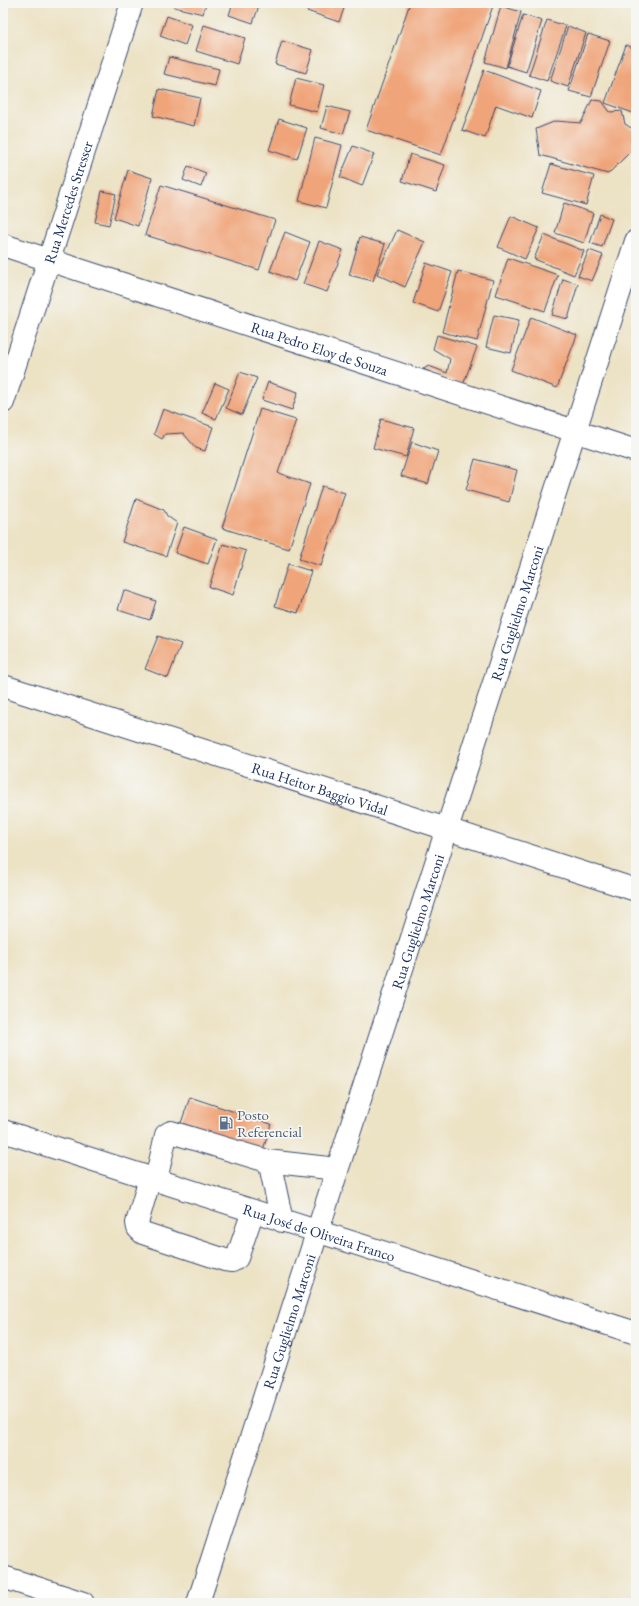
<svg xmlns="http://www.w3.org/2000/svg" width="639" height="1606" font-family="'EB Garamond',serif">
	<rect width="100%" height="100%" fill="#f6f6f2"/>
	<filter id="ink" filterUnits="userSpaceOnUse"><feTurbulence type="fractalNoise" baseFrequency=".025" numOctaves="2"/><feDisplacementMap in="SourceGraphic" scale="8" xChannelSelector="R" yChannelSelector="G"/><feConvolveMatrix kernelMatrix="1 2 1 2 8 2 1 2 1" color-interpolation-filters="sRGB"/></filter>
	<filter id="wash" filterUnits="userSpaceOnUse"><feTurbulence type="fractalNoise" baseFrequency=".012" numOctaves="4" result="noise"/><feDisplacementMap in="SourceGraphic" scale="16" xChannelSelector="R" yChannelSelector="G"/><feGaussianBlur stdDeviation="0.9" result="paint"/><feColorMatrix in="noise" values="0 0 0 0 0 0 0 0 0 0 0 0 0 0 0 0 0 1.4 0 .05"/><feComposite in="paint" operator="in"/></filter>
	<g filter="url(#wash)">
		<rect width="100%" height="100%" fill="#ece2c4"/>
		<g id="blocks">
			<g fill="#f0a479">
				<polygon points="175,3 206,3 203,14 174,7"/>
				<polygon points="233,3 260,3 253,23 229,15"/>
				<polygon points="309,3 346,3 339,22 307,11"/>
				<polygon points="410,3 494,3 441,155 366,130"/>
				<polygon points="501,6 521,12 506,68 485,62"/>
				<polygon points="523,15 542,21 526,72 507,66"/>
				<polygon points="167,16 192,25 185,45 160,36"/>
				<polygon points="547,20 566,26 547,81 529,75"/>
				<polygon points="204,25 245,38 237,64 196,51"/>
				<polygon points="568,26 586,33 568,87 550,81"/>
				<polygon points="588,34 610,41 591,97 569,91"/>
				<polygon points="282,41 313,50 306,73 275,64"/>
				<polygon points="626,45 636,49 636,114 605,103"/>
				<polygon points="169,57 219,69 215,86 164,74"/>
				<polygon points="484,70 541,91 532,118 496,105 485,138 462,130"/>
				<polygon points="296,78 324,85 317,112 289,105"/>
				<polygon points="159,89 200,98 194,126 153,116"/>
				<polygon points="592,100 602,101 610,112 622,111 625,124 636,131 636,143 634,148 608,174 540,155 536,129 556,121 581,123"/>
				<polygon points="327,106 350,112 343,134 321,128"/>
				<polygon points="279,119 307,128 297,159 269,150"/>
				<polygon points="315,138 342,145 326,208 299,201"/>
				<polygon points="353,146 374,154 362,186 340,177"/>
				<polygon points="410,154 445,165 436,192 402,181"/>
				<polygon points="551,164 594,176 586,205 542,193"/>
				<polygon points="188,166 206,173 201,187 183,180"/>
				<polygon points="128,170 152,178 138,226 114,218"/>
				<polygon points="161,185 275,220 259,270 145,235"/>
				<polygon points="102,191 116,194 109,225 95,222"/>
				<polygon points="564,203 593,213 584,243 555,233"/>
				<polygon points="600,214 612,219 602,247 590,243"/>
				<polygon points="511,216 539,228 525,259 498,247"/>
				<polygon points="397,230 425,242 405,287 377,274"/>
				<polygon points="285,232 310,242 295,281 270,271"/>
				<polygon points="544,235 584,251 574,275 534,259"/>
				<polygon points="360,237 385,244 373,281 349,275"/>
				<polygon points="319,241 343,250 327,292 303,284"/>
				<polygon points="589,250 603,255 592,281 578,276"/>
				<polygon points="508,258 558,275 545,311 496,295"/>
				<polygon points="426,263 452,272 438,312 413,303"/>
				<polygon points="458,271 493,280 477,341 442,332"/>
				<polygon points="563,279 578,284 568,319 552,315"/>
				<polygon points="494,315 519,320 511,353 486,347"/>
				<polygon points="531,317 577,335 557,388 511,370"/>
				<polygon points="437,335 477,347 463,385 423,369 429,366 447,373 450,359 433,349"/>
				<polygon points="240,372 257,378 242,415 226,408"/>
				<polygon points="268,382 298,392 292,410 262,400"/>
				<polygon points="215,383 229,389 216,419 202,413"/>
				<polygon points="163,409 213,427 205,451 196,448 183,433 165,434 162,439 154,434"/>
				<polygon points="260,409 296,420 278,473 310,484 289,549 222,528"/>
				<polygon points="381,419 414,428 406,457 373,448"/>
				<polygon points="412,442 438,451 428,484 401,476"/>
				<polygon points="475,459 517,470 509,502 466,490"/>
				<polygon points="322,486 345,493 321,566 299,559"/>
				<polygon points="136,499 164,510 167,516 177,523 166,556 122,542"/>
				<polygon points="184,527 217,539 208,564 175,553"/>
				<polygon points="223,544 246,551 233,595 209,587"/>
				<polygon points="288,564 311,571 298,613 275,606"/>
				<polygon points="124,590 156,601 150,620 118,610"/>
				<polygon points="158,636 181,644 168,678 145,669"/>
				<polygon points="190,1097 271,1124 263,1150 181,1123"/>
			</g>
		</g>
	</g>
	<g filter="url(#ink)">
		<use href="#blocks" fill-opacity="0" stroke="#3a4a6d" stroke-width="1"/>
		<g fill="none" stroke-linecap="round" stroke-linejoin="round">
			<g stroke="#3a4a6d" stroke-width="24">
				<g id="minor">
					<path id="s1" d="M3,245L636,451"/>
					<path id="s2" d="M3,402L132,3"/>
					<path id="s3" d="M3,686L636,890"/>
					<path id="s4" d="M3,1131L636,1333"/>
					<polyline points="267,1161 337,1169"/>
					<polyline points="150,1178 137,1223 138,1228 143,1233 225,1260 232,1261 237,1258 253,1211"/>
					<polyline points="156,1180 166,1135 171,1132 267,1161 270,1165 282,1221"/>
					<polyline points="3,1577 83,1603"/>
					<path id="s5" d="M198,1603L636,241"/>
				</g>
			</g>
			<use href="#minor" stroke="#fff" stroke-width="22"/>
		</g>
	</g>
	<defs>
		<g id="fuel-bare" transform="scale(1.08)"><path d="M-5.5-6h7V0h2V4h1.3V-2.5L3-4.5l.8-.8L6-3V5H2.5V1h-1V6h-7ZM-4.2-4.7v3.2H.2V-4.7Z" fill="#5c6f8a" stroke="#f6f6f2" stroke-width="2.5" paint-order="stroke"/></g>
	</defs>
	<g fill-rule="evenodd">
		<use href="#fuel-bare" x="226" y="1123"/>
	</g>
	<g text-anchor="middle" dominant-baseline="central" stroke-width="3.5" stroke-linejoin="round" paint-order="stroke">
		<g font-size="15" fill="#1b2f5e" stroke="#f6f6f2">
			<text stroke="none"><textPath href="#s2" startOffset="210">Rua Mercedes Stresser</textPath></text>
			<text stroke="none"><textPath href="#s1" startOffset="333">Rua Pedro Eloy de Souza</textPath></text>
			<text stroke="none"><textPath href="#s5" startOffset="1040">Rua Guglielmo Marconi</textPath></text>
			<text stroke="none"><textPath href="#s3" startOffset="333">Rua Heitor Baggio Vidal</textPath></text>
			<text stroke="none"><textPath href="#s5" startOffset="716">Rua Guglielmo Marconi</textPath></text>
			<text stroke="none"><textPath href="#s4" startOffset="332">Rua José de Oliveira Franco</textPath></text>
			<text stroke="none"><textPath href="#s5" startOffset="296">Rua Guglielmo Marconi</textPath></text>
		</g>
		<g font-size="15" fill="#4e5e75" stroke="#f6f6f2" text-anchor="start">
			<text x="237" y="1114">Posto<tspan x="237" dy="17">Referencial</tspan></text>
		</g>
	</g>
	<rect width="639" height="1606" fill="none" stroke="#f6f6f2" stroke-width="16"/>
</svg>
